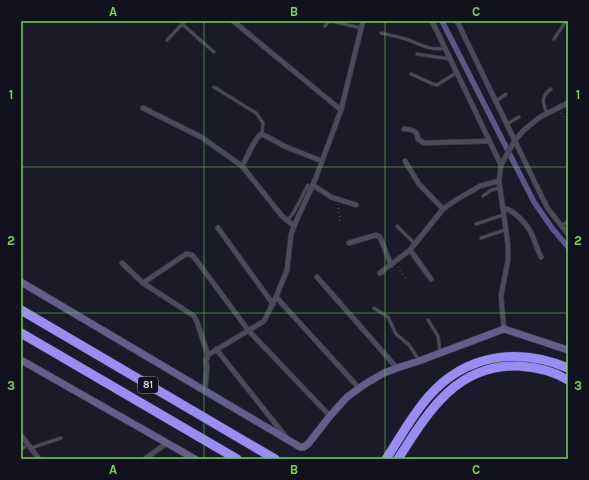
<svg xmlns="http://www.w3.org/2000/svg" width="589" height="480" font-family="Karla,sans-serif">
	<rect width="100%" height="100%" fill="#1b1a28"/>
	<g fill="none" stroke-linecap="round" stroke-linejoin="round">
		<polyline stroke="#5b558a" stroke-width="5.5" points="442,21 534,202 552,228 568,247"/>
		<g stroke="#373641" stroke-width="4">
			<g id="lane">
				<polyline points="182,24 214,52"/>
				<polyline points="325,26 328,22 331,21 361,28"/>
				<path d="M381,33C390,35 400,37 409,40C421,45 431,51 445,48"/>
				<polyline points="554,39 566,21"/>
				<polyline points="167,40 185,21"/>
				<polyline points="417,54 450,59"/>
				<polyline points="411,74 433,84 437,85 456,73"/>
				<polyline points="214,87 256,113 263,123 262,134"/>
				<polyline points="496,101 506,94"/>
				<path d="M547,113C542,103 541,96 551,89"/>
				<polyline points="507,124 519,117"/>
				<polyline points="483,196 491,190 499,188"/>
				<polyline points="287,221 294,212 308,185"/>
				<polyline points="476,224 503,215"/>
				<polyline points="561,225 568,222"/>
				<polyline points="397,226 415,244"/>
				<polyline points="481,238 505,230"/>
				<polyline points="374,308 388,317 396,334 409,345 419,360"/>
				<polyline points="428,320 438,336 440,352"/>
				<polyline points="31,448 61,438"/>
				<polyline points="21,449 28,445"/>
			</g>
		</g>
		<g stroke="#373641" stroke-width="6">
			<g id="street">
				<polyline points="233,21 341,110"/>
				<polyline points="432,21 501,165"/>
				<polyline points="457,21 541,195 548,209 568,234"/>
				<polyline points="143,108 201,137 242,166 282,216 294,226"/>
				<path d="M404,129C413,130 417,130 418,139L424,143L489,141"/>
				<polyline points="405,161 419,184 443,209"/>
				<path d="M242,166C247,158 254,139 261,134L266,136L286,147L322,161"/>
				<polyline points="313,185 331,197 356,205"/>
				<path d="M503,208C513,209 527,224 531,233C535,241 537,249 541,257"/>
				<polyline points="218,228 273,304"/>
				<polyline points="349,243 376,235 380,237 391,265"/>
				<polyline points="410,250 431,279"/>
				<polyline points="122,263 143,283"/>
				<polyline points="380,273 410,250 443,209 456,200 480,186 499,181"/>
				<polyline points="317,277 397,368"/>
				<polyline points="276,297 359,388"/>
				<polyline points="504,329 501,296 508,260 508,245 499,181 501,165 515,140 524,130 540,117 568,103"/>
				<polyline points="216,349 286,437"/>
				<polyline points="208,355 197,322 194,316 143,283 186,254 192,255 197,261 248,330 330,416"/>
				<polyline points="205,391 207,367 206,361 208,355 264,321 276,297 287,270 291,235 294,226 315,180 341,110 363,21"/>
				<polyline points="21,435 39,459"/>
				<polyline points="145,459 167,443"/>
			</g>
		</g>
		<g stroke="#373641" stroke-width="8">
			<g id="secondary">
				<polyline points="21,282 300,447 304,447 308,444 330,416 347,397 365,384 384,373 397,368 419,361 504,329 568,350"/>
				<polyline points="21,360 195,459"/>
			</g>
		</g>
		<g stroke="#373641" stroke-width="10">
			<g id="highway">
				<polyline points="21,310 275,459"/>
				<polyline points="21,333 237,459"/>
				<path d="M386,459C400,438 412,415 429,396C466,354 518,347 568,368"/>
				<path d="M398,459C428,412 456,364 519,366C536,367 553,371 568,380"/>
			</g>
		</g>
		<g stroke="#666572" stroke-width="1" stroke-dasharray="1 3" stroke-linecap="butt">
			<polyline points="561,113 564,119"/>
			<polyline points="338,204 340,223"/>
			<polyline points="398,267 405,278"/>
		</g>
		<use href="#lane" stroke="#4c4b5c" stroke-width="2.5"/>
		<use href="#street" stroke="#4c4b5c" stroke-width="4.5"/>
		<use href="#secondary" stroke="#635e8a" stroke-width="7"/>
		<use href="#highway" stroke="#998cf5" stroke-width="9"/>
	</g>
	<path fill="none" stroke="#7ad156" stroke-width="1" stroke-opacity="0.55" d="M204,21V459M385,21V459M21,167H568M21,313H568"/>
	<g text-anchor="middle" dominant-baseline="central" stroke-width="4" stroke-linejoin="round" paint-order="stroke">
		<rect fill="#12111e" stroke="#9999a4" stroke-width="1" x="138" y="377" width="20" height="16" rx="3"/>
		<g font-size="10" font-weight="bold" fill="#d3d3dd">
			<text x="148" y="385">81</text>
		</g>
	</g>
	<rect width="589" height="480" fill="none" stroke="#12111e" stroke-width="44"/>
	<rect x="22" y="22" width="545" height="436" fill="none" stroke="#7ad156" stroke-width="1.5"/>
	<g font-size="13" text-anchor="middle" font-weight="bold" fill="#7ad156">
		<text x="113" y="16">A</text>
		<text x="294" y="16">B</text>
		<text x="476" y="16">C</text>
		<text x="11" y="99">1</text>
		<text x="578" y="99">1</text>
		<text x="11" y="245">2</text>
		<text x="578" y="245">2</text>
		<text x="11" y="390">3</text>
		<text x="578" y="390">3</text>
		<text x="113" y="474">A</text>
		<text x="294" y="474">B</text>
		<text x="476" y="474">C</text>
	</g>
</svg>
